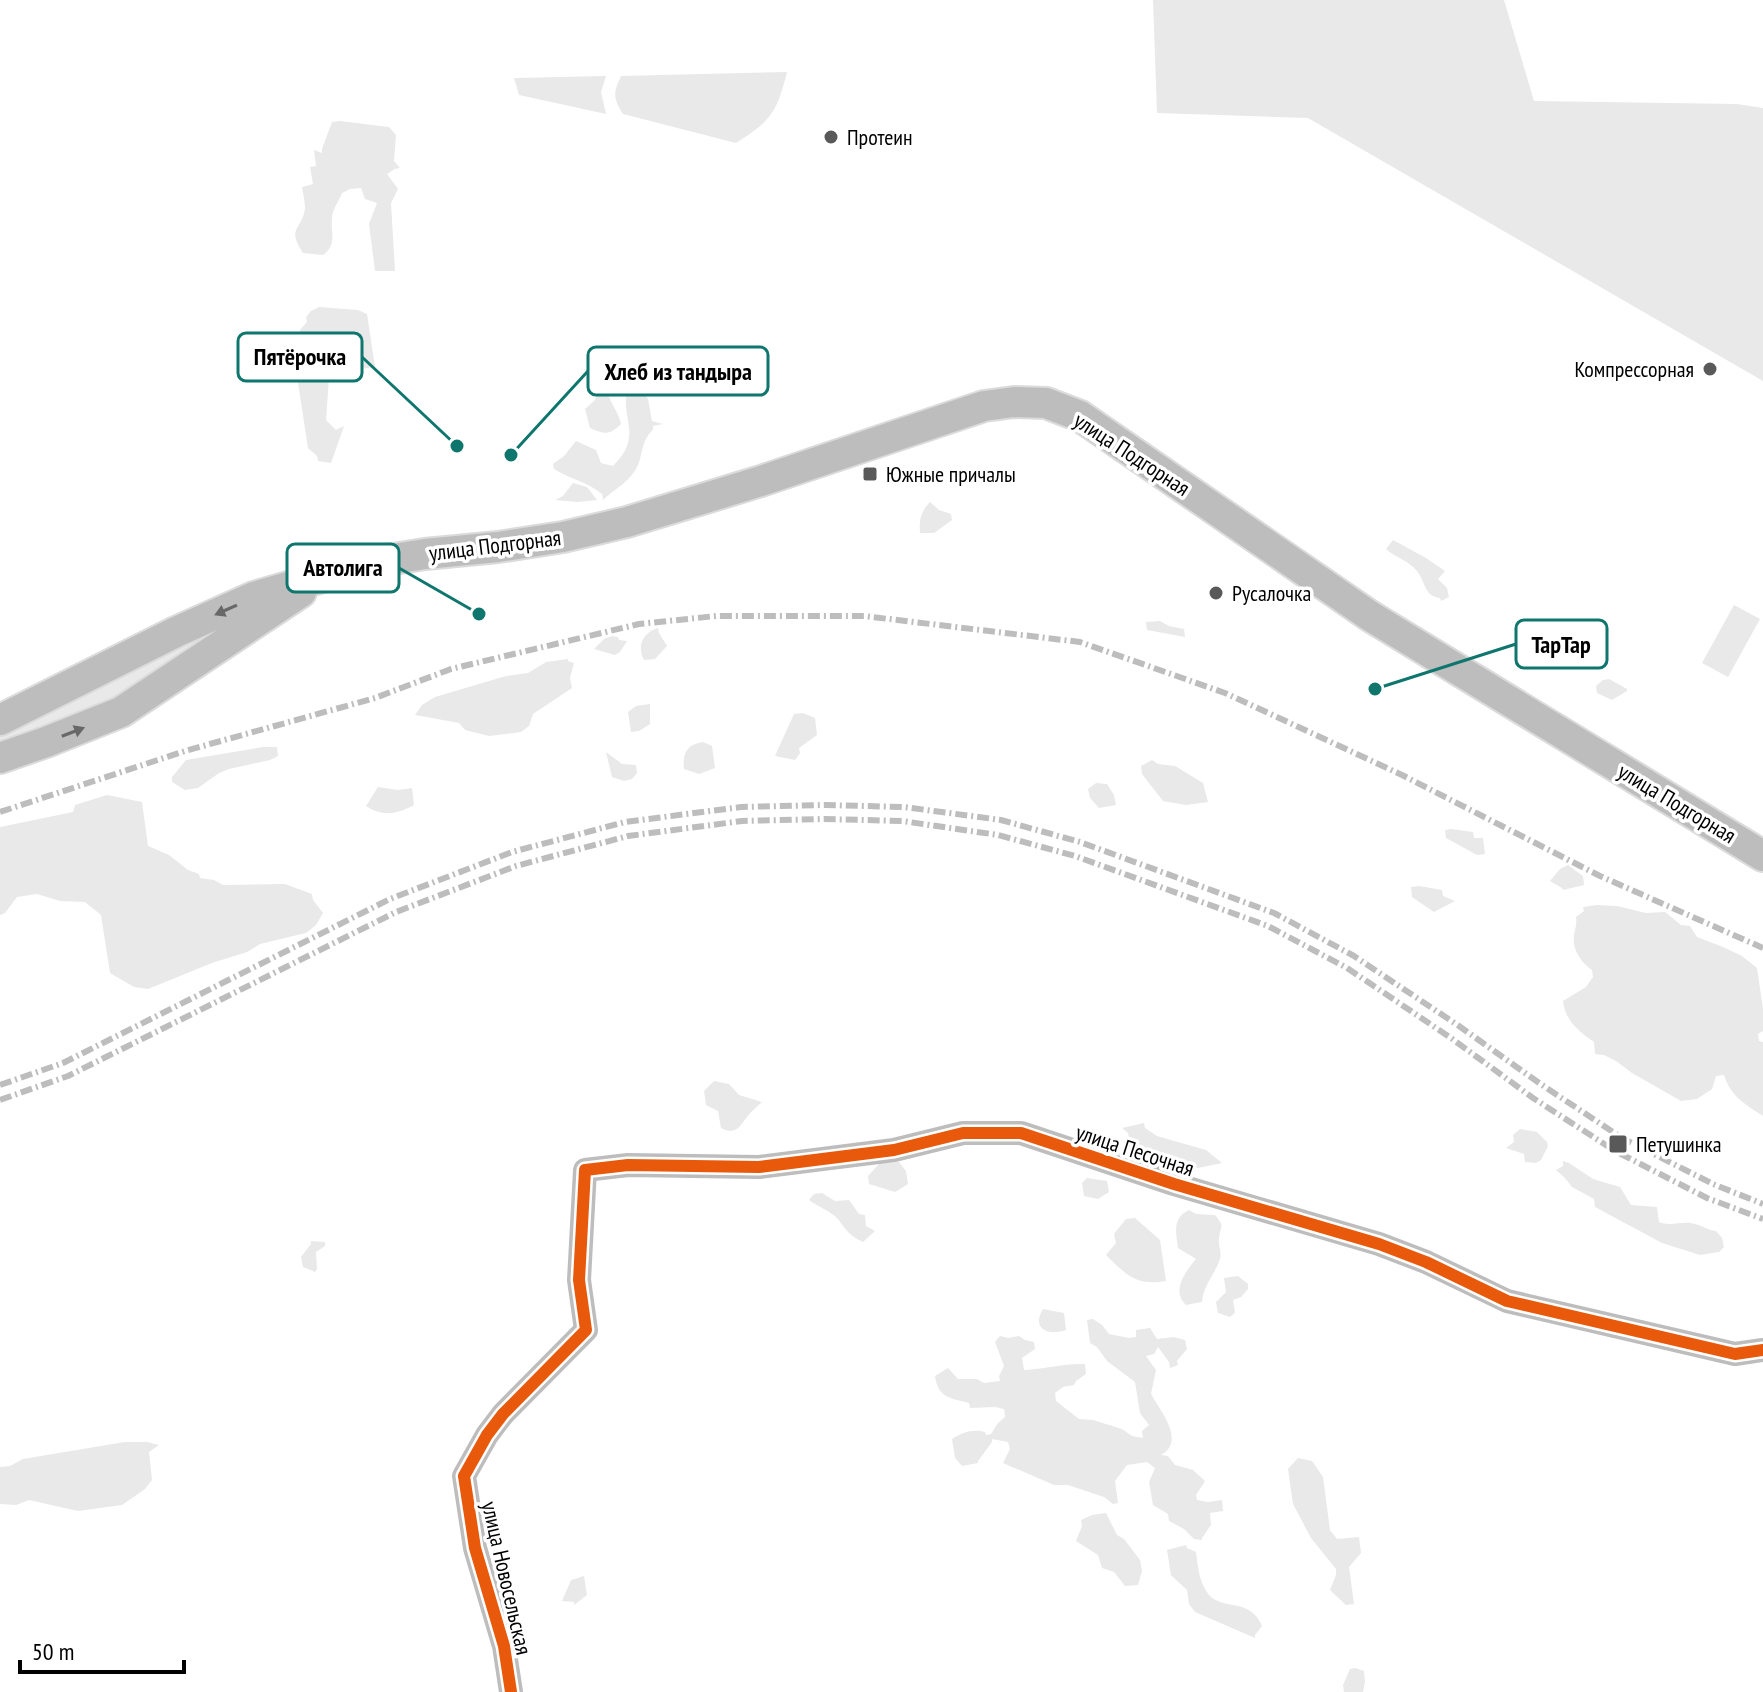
<svg xmlns="http://www.w3.org/2000/svg" width="1763" height="1692" font-family="'PT Sans Narrow',sans-serif">
	<rect width="100%" height="100%" fill="#fff"/>
	<g fill="#e9e9e9">
		<polygon points="1153,0 1504,0 1534,101 1737,104 1763,108 1763,381 1308,118 1157,113"/>
		<path d="M787,72C777,112 771,121 736,143L623,114C613,98 613,93 621,76Z"/>
		<polygon points="606,76 601,92 606,114 519,95 514,78"/>
		<path d="M340,121L389,127L396,135L394,161L400,168L395,169L387,174L398,189L391,203L395,271H375L369,224L377,203L365,199L361,188L350,189L342,193C339,201 332,210 332,218C330,233 338,244 323,255L303,253C286,227 302,231 305,208C305,202 303,193 302,187L313,184L310,167L316,166L314,150L322,153V149L332,122Z"/>
		<polygon points="319,307 358,310 367,314 375,367 339,372 329,378 326,420 336,430 344,426 331,463 318,461 317,456 308,448 297,376 300,330 307,322 306,317 311,311"/>
		<path d="M638,383L648,399L652,421L663,424L653,426V430C639,442 644,459 634,472C626,484 613,490 603,500L602,494C588,482 570,479 554,469L553,464L564,456L576,441L596,450L601,463L613,466C646,434 617,417 629,385Z"/>
		<path d="M608,392C610,404 619,412 621,424C609,436 604,434 590,428L585,409L595,400L597,393Z"/>
		<polygon points="573,483 587,487 597,500 578,502 555,500 563,496"/>
		<path d="M930,502L939,510L951,514L952,520L934,533H920C919,520 921,511 930,502Z"/>
		<path d="M1393,540L1426,558L1445,571L1438,579L1447,588L1449,597L1441,601L1440,598C1424,596 1426,583 1417,571C1408,560 1396,558 1386,549Z"/>
		<polygon points="265,605 102,709 0,743 0,733"/>
		<polygon points="1734,605 1760,619 1728,677 1702,663"/>
		<polygon points="1160,621 1169,626 1184,629 1185,637 1147,630 1146,622"/>
		<path d="M658,628L659,633L667,646L655,659L644,660C637,646 642,633 658,628Z"/>
		<polygon points="612,636 618,637 619,640 627,641 620,652 615,655 594,649 604,639"/>
		<polygon points="568,659 568,661 574,663 570,678 572,688 533,714 529,726 521,732 489,736 465,730 459,723 415,715 422,705 435,697 506,676 528,673 546,662"/>
		<polygon points="1609,679 1627,689 1627,691 1612,700 1597,693 1596,686 1603,680"/>
		<polygon points="650,704 650,724 639,731 631,732 628,712 636,706"/>
		<polygon points="803,713 815,718 817,735 799,748 800,753 795,760 775,756 794,714"/>
		<path d="M703,742L712,746L715,768L699,774L684,769C682,754 687,744 703,742Z"/>
		<polygon points="263,747 277,747 278,756 270,760 229,769 219,773 198,788 185,790 172,782 172,777 186,760"/>
		<polygon points="606,752 622,764 636,765 637,773 632,779 624,781 612,777"/>
		<polygon points="1152,760 1158,764 1175,766 1203,783 1208,802 1186,805 1163,801 1142,774 1141,766"/>
		<polygon points="1096,783 1107,784 1114,795 1116,805 1099,808 1090,798 1088,789"/>
		<path d="M378,787L398,790L412,788L414,805C398,814 382,817 366,806Z"/>
		<polygon points="107,795 142,802 148,846 169,855 188,870 199,874 200,878 214,880 223,885 285,884 312,894 313,900 323,913 316,925 306,933 260,944 247,952 212,963 148,989 134,987 110,973 101,915 85,902 60,901 37,894 17,897 5,913 0,915 0,827 73,812 75,805"/>
		<polygon points="1451,829 1473,832 1474,838 1483,838 1485,854 1477,855 1446,838 1445,830"/>
		<polygon points="1568,865 1583,876 1584,885 1563,890 1562,888 1550,881 1560,869"/>
		<polygon points="1419,886 1442,890 1443,896 1455,901 1434,912 1412,897 1411,887"/>
		<path d="M1597,905L1617,906L1646,913L1665,912L1681,925L1690,926L1697,937L1723,947L1742,956L1757,968L1763,1009V1031L1758,1034L1759,1041L1763,1042V1116C1745,1104 1731,1097 1724,1075L1716,1076L1712,1089L1697,1099L1681,1101L1632,1073L1616,1061L1604,1055L1595,1054L1594,1042C1578,1031 1565,1020 1563,1001L1586,987L1593,977L1592,970C1582,963 1572,950 1574,936C1575,928 1577,926 1576,917L1584,911L1583,907Z"/>
		<path d="M714,1081L729,1084L739,1095L762,1102C757,1107 751,1111 747,1117C739,1128 735,1135 721,1128L718,1111L706,1105L704,1091Z"/>
		<polygon points="1144,1123 1145,1128 1157,1136 1206,1150 1222,1163 1198,1168 1174,1158 1130,1144 1128,1133 1122,1128"/>
		<polygon points="1520,1129 1537,1132 1547,1142 1548,1146 1541,1160 1536,1163 1525,1162 1524,1154 1506,1148 1514,1142 1513,1135"/>
		<path d="M1563,1161L1569,1163L1593,1179L1620,1187L1631,1205L1657,1207L1659,1222C1671,1227 1683,1220 1695,1224C1703,1226 1707,1230 1716,1231L1722,1238L1724,1247L1719,1252L1700,1255L1662,1243L1595,1207L1594,1199L1572,1187L1565,1178L1556,1170L1563,1166Z"/>
		<polygon points="899,1162 906,1171 908,1184 895,1192 869,1184 868,1176 880,1163"/>
		<polygon points="1087,1178 1107,1181 1109,1192 1098,1199 1084,1196 1082,1183"/>
		<path d="M822,1193L835,1201L849,1200L859,1214L865,1215L866,1226L875,1231L863,1242C850,1236 846,1230 838,1219C831,1211 818,1207 809,1200L814,1194Z"/>
		<path d="M1189,1210L1196,1214L1215,1215C1226,1228 1220,1225 1219,1239C1218,1246 1222,1252 1220,1259C1215,1274 1203,1286 1202,1302L1186,1305C1171,1291 1185,1272 1196,1259L1178,1248C1176,1232 1172,1218 1189,1210Z"/>
		<path d="M1135,1218L1160,1240L1166,1281C1135,1286 1127,1275 1106,1255L1116,1243L1114,1234L1126,1219Z"/>
		<polygon points="311,1241 325,1242 325,1246 316,1252 317,1269 315,1272 303,1267 301,1257 311,1244"/>
		<polygon points="1238,1276 1248,1284 1248,1289 1241,1297 1233,1300 1235,1313 1230,1317 1218,1313 1216,1302 1226,1292 1224,1278"/>
		<path d="M1043,1309L1064,1313L1066,1330C1048,1336 1031,1329 1043,1309Z"/>
		<path d="M1093,1319L1102,1325L1109,1334L1129,1338L1136,1337V1330L1150,1328L1157,1339L1174,1337L1185,1340L1187,1349L1177,1361L1178,1365L1170,1368L1169,1362L1158,1347L1154,1354L1146,1356L1156,1370L1151,1394C1161,1412 1186,1441 1161,1455L1168,1456L1175,1465L1193,1470L1205,1481L1196,1495L1197,1500L1208,1502L1222,1500L1223,1511L1210,1513L1211,1525L1202,1538V1540L1194,1539L1184,1529L1169,1521L1168,1514L1153,1505L1149,1482L1155,1468L1147,1462L1127,1465L1115,1481L1118,1503L1113,1504L1104,1497L1068,1485H1054L1003,1463L1010,1449L1008,1442L992,1439V1442L978,1461V1463L962,1466L955,1458L952,1439C964,1432 971,1429 985,1432L986,1435L991,1434L998,1423L1005,1417L1004,1409L995,1407L970,1408L969,1403C950,1398 938,1398 935,1376L948,1368L958,1379H977L984,1383L1000,1381L999,1376L1004,1366L995,1342L1000,1336L1008,1338L1019,1336L1025,1340L1034,1342L1035,1349L1022,1358L1024,1370C1045,1369 1064,1363 1085,1364L1086,1374L1076,1381L1074,1385L1063,1387L1055,1393L1056,1401L1079,1419L1093,1420L1122,1429L1132,1436L1143,1438L1142,1431L1149,1425L1140,1413L1135,1382L1107,1361L1097,1347L1090,1343L1087,1320Z"/>
		<polygon points="125,1442 147,1442 159,1445 149,1452 152,1480 145,1489 122,1505 78,1511 29,1500 16,1505 0,1504 0,1467 10,1466 23,1459"/>
		<polygon points="1298,1458 1312,1461 1323,1477 1330,1530 1337,1539 1359,1537 1361,1553 1349,1567 1354,1604 1346,1605 1330,1590 1336,1575 1336,1569 1311,1538 1293,1504 1288,1469"/>
		<polygon points="1106,1513 1117,1535 1124,1539 1140,1560 1142,1571 1138,1585 1125,1586 1114,1572 1102,1568 1098,1555 1076,1541 1082,1526 1081,1520 1092,1515"/>
		<path d="M1186,1545L1187,1548L1196,1552C1198,1567 1199,1583 1209,1595C1224,1611 1250,1597 1262,1626L1255,1635V1638L1195,1612L1189,1604L1187,1590L1171,1575L1167,1550Z"/>
		<polygon points="584,1576 587,1595 574,1605 574,1602 562,1601 571,1580"/>
		<polygon points="1355,1668 1364,1671 1365,1682 1363,1692 1344,1692 1343,1685 1350,1669"/>
	</g>
	<g fill="none" stroke-linecap="round" stroke-linejoin="round">
		<g stroke="#dbdbdb" stroke-width="34">
			<g id="major">
				<polyline points="0,720 176,632 254,597 374,562 425,554 498,547 563,537 627,522 761,481 984,406 1014,402 1046,403 1080,416 1370,616 1763,856"/>
				<polyline points="0,758 46,742 121,712 301,592"/>
			</g>
		</g>
		<polyline stroke="#bdbdbd" stroke-width="24" points="511,1692 504,1646 475,1548 464,1476 487,1435 503,1414 586,1330 579,1280 585,1170 628,1165 759,1167 894,1150 963,1133 1021,1133 1174,1184 1379,1244 1426,1262 1507,1301 1735,1354 1763,1350"/>
		<use href="#major" stroke="#bdbdbd" stroke-width="30"/>
		<g stroke="#bdbdbd" stroke-width="6" stroke-dasharray="12 4 2 4" stroke-linecap="butt">
			<polyline points="0,812 185,751 375,698 451,669 639,624 716,616 864,616 1080,642 1225,693 1402,775 1600,876 1763,948"/>
			<polyline points="0,1085 63,1063 390,899 512,852 625,822 741,807 825,805 904,807 1001,820 1080,842 1274,913 1354,956 1459,1026 1542,1085 1622,1138 1713,1184 1763,1204"/>
			<polyline points="0,1100 68,1076 396,912 516,866 628,836 742,821 824,819 902,821 998,835 1075,856 1268,926 1347,968 1451,1038 1533,1098 1615,1151 1707,1198 1763,1219"/>
		</g>
		<g stroke="#fff" stroke-width="17">
			<polyline id="cycleway" points="511,1692 504,1646 475,1548 464,1476 487,1435 503,1414 586,1330 579,1280 585,1170 628,1165 759,1167 894,1150 963,1133 1021,1133 1174,1184 1379,1244 1426,1262 1507,1301 1735,1354 1763,1350"/>
		</g>
		<use href="#cycleway" stroke="#e8590c" stroke-width="12"/>
	</g>
	<defs><path id="oneway-solid" d="M-6-.8H1V-3.2L6.5 0L1 3.2V.8H-6Z" transform="scale(2)"/></defs>
	<g fill="#686868">
		<use href="#oneway-solid" transform="translate(226 610) rotate(156)"/>
		<use href="#oneway-solid" transform="translate(73 732) rotate(-21)"/>
	</g>
	<g fill="#595959" stroke="#fff" stroke-width="3">
		<circle cx="831" cy="137" r="8"/>
		<circle cx="1710" cy="369" r="8"/>
		<rect x="862" y="466" width="16" height="16" rx="4"/>
		<circle cx="1216" cy="593" r="8"/>
		<rect x="1608" y="1134" width="20" height="20" rx="4"/>
	</g>
	<g text-anchor="middle" dominant-baseline="central" stroke-width="7" stroke-linejoin="round" paint-order="stroke">
		<g font-size="22" fill="#000" stroke="#fff" text-anchor="start">
			<text x="847" y="137">Протеин</text>
			<text x="1694" y="369" text-anchor="end">Компрессорная</text>
			<text x="886" y="474">Южные причалы</text>
			<text x="1232" y="593">Русалочка</text>
			<text x="1636" y="1144">Петушинка</text>
		</g>
		<g font-size="22" fill="#000" stroke="#fff">
			<text transform="translate(1132 454) rotate(33)">улица Подгорная</text>
			<text transform="translate(495 545) rotate(-7)">улица Подгорная</text>
			<text transform="translate(1677 803) rotate(31)">улица Подгорная</text>
			<text transform="translate(1135 1150) rotate(18)">улица Песочная</text>
			<text transform="translate(507 1578) rotate(77)">улица Новосельская</text>
		</g>
	</g>
	<path fill="none" stroke="#0f766e" stroke-width="3" d="M457 446L362 357M511 455L588 371M479 614L399 568M1375 689L1516 644"/>
	<g fill="#0f766e" stroke="#fff" stroke-width="3">
		<circle cx="457" cy="446" r="8"/>
		<circle cx="511" cy="455" r="8"/>
		<circle cx="479" cy="614" r="8"/>
		<circle cx="1375" cy="689" r="8"/>
	</g>
	<g fill="#fff" stroke="#0f766e" stroke-width="3">
		<rect x="238" y="333" width="124" height="48" rx="8"/>
		<rect x="588" y="347" width="180" height="48" rx="8"/>
		<rect x="287" y="544" width="112" height="48" rx="8"/>
		<rect x="1516" y="620" width="91" height="48" rx="8"/>
	</g>
	<g font-size="24" text-anchor="middle" font-weight="bold" fill="#000">
		<text x="300" y="365">Пятёрочка</text>
		<text x="678" y="380">Хлеб из тандыра</text>
		<text x="343" y="576">Автолига</text>
		<text x="1561" y="653">ТарТар</text>
	</g>
	<path d="M20 1660v12h164v-12" fill="none" stroke="#000000" stroke-width="4"/>
	<text x="32" y="1660" font-size="24" fill="#000000" stroke="#ffffff" stroke-width="6" paint-order="stroke">50 m</text>
</svg>
